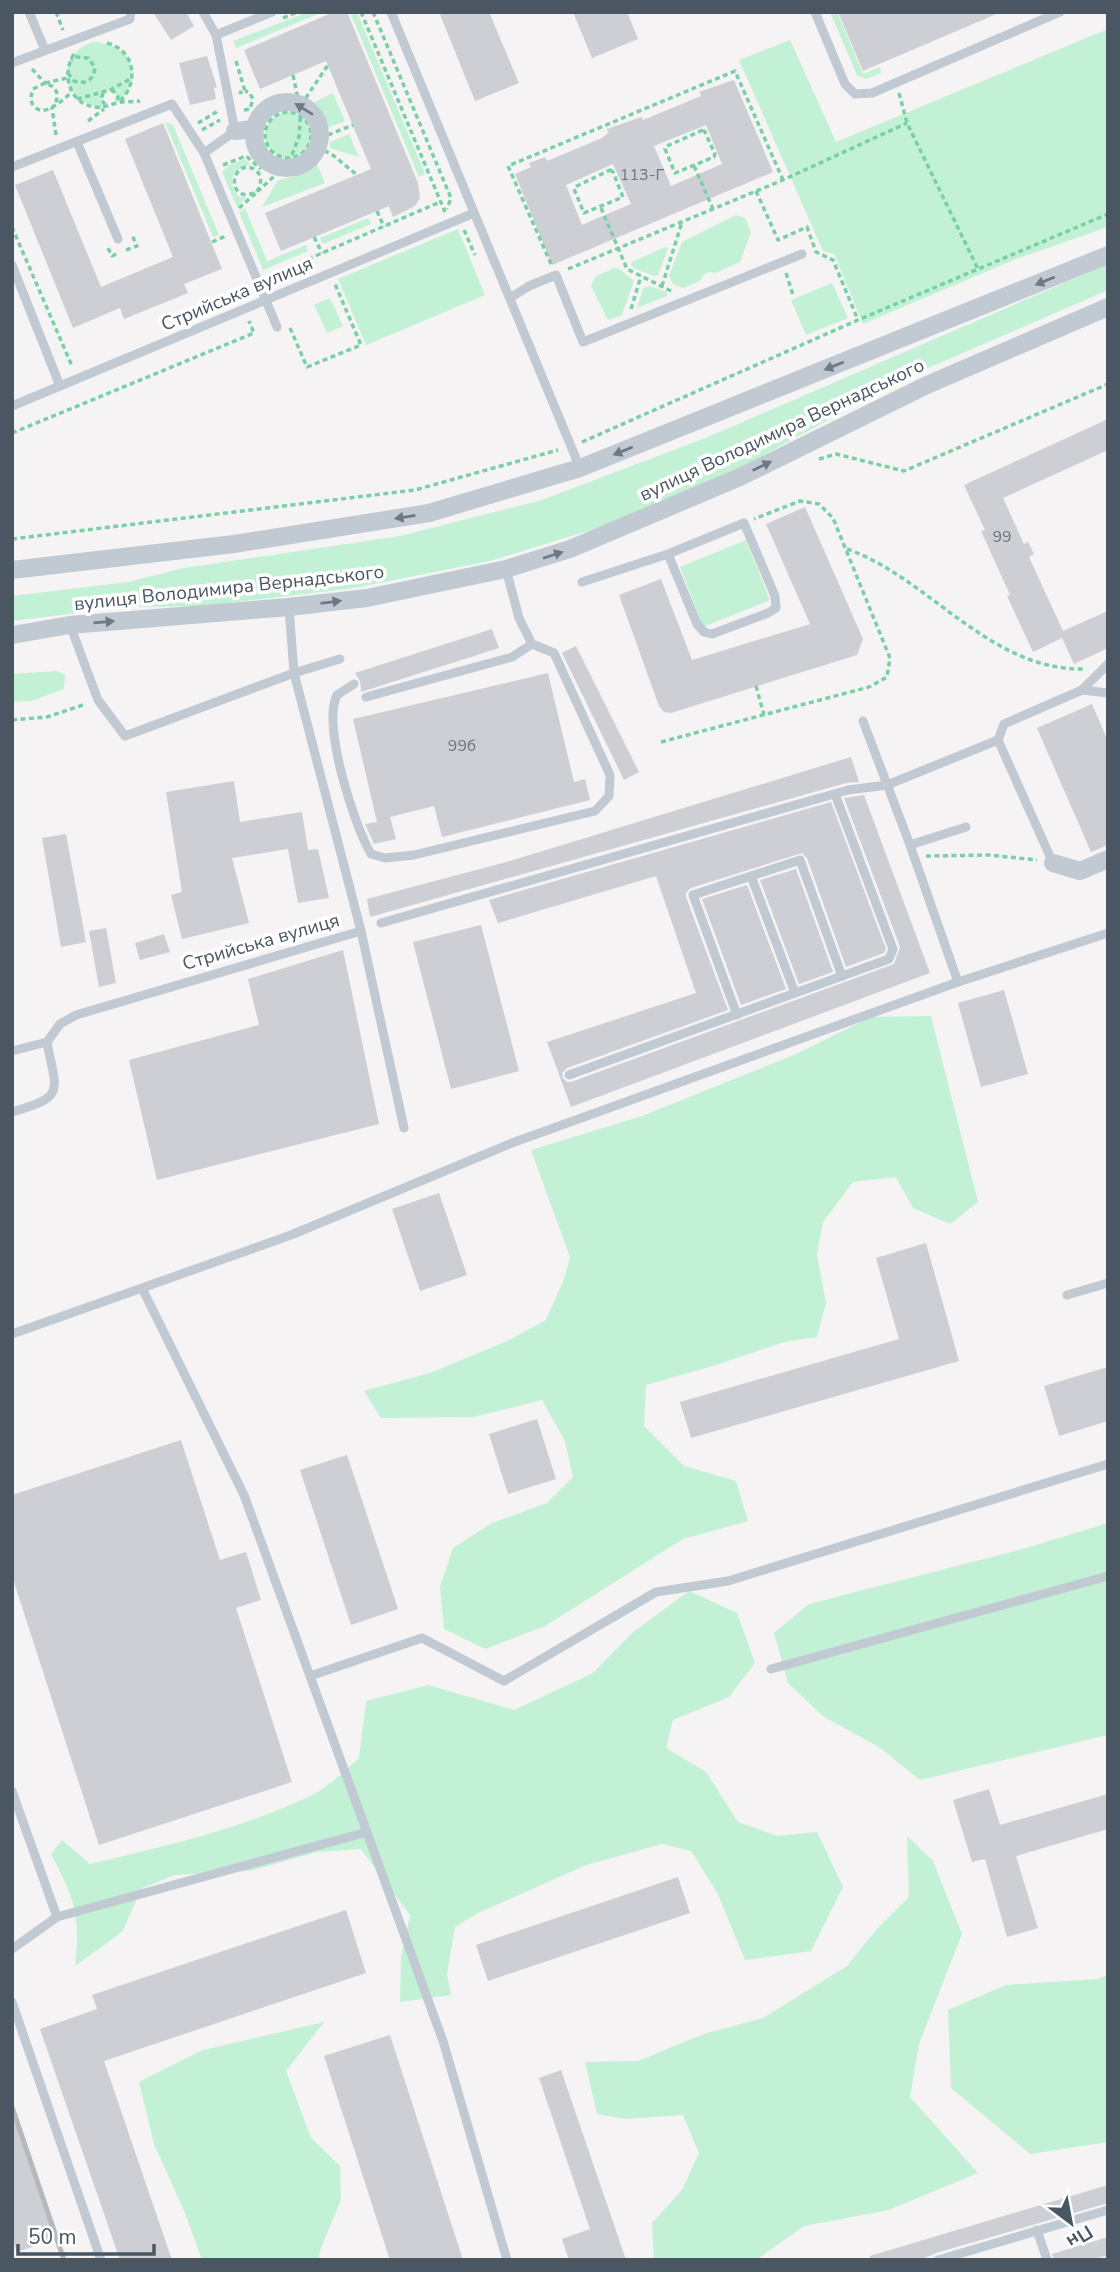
<svg xmlns="http://www.w3.org/2000/svg" width="1120" height="2272" font-family="'Nunito Sans',sans-serif">
	<rect width="100%" height="100%" fill="#f5f3f3"/>
	<g fill="#c3f1d5">
		<polygon points="308,12 323,12 236,48 233,41"/>
		<polygon points="350,12 357,12 425,174 419,177"/>
		<polygon points="830,12 837,12 863,74 880,67 881,73 866,79 857,75"/>
		<polygon points="1108,29 1108,227 1016,259 863,324 834,254 823,251 739,60 790,40 836,142"/>
		<path d="M92,42C132,42 149,81 114,105L118,97L115,93L110,90L101,95L102,104L109,107C64,111 51,57 92,42Z"/>
		<polygon points="333,93 345,121 324,129 319,114 309,105"/>
		<circle cx="288" cy="135" r="23"/>
		<polygon points="165,122 173,125 219,235 213,237"/>
		<polygon points="349,134 359,157 330,148 330,142"/>
		<path d="M245,159L251,165C232,168 226,181 239,197H247L237,207L222,172L228,166Z"/>
		<path d="M316,162L325,183L262,207L278,180C294,178 304,174 316,162Z"/>
		<polygon points="245,208 267,261 306,245 308,251 263,270 239,212"/>
		<polygon points="736,215 745,218 751,232 740,262 716,273 710,272 704,274 700,281 683,288 673,284 669,276 682,242"/>
		<polygon points="368,218 371,224 323,244 320,238"/>
		<polygon points="458,229 485,295 366,345 338,279"/>
		<polygon points="665,247 668,248 658,275 654,276 633,268 631,265 632,262"/>
		<polygon points="1108,264 1108,290 905,378 731,473 607,525 490,561 354,588 205,606 125,607 12,621 12,596 128,582 184,568 400,536 539,501 708,437"/>
		<polygon points="614,268 619,269 634,281 622,315 608,320 591,286 595,277"/>
		<polygon points="832,283 848,318 806,335 791,300"/>
		<polygon points="650,286 667,292 667,296 637,308 643,288"/>
		<polygon points="330,298 343,326 327,333 314,305"/>
		<polygon points="746,540 770,600 703,627 680,567"/>
		<polygon points="57,671 65,675 64,689 31,701 12,702 12,674"/>
		<polygon points="931,1016 978,1202 950,1224 913,1208 896,1177 853,1182 823,1222 817,1255 826,1303 817,1337 784,1342 716,1365 646,1385 644,1426 684,1466 736,1481 748,1521 683,1539 545,1626 485,1649 444,1629 440,1587 453,1548 492,1523 547,1503 573,1477 565,1441 542,1400 473,1417 381,1418 364,1391 430,1373 505,1342 546,1320 564,1279 570,1257 531,1150 642,1116 794,1055 871,1017"/>
		<polygon points="1108,1523 1108,1735 920,1780 879,1747 824,1717 788,1683 774,1633 809,1604 1023,1549"/>
		<path d="M689,1591L737,1613L755,1663L729,1697L673,1720L666,1748L706,1772L738,1822L777,1836L817,1832L843,1887L811,1951L745,1960L718,1894L691,1851L662,1844L586,1865L478,1913L455,1927L447,1974L451,1995L400,2002L401,1957L410,1915L361,1849L317,1852L250,1871L175,1875L142,1888L122,1932L75,1966C81,1915 74,1898 51,1854L62,1840L90,1864C165,1846 243,1829 312,1795C329,1787 345,1770 359,1758L366,1701L428,1685L514,1710L593,1673L632,1633Z"/>
		<polygon points="907,1836 933,1861 962,1934 919,2044 910,2097 978,2173 889,2210 804,2226 756,2260 654,2260 652,2223 682,2190 699,2153 683,2115 626,2119 597,2114 585,2062 638,2061 704,2034 763,2018 847,1966 876,1930 909,1897"/>
		<polygon points="1108,1975 1108,2142 1030,2154 951,2088 948,2010 1006,1985 1098,1979"/>
		<polygon points="324,2022 286,2071 311,2138 340,2166 341,2200 320,2250 319,2260 202,2260 185,2213 154,2144 139,2082 203,2050"/>
	</g>
	<g fill="#cdcfd5" fill-rule="evenodd">
		<polygon points="153,12 186,12 194,26 171,40"/>
		<polygon points="334,12 347,12 418,183 420,198 415,206 393,217 389,206 281,251 265,213 371,169 326,61 260,89 244,50"/>
		<polygon points="439,12 489,12 519,83 475,101"/>
		<polygon points="573,12 627,12 638,39 592,58"/>
		<polygon points="838,12 1001,12 863,71"/>
		<polygon points="207,56 217,87 214,88 216,99 190,105 179,63"/>
		<path d="M734,80L773,172L552,265L515,174L531,167L529,163L545,157L547,161L602,138L608,133L607,129L641,117L643,120L701,96L699,92ZM706,125L722,164L671,186L654,146ZM613,164L631,204L582,225L566,185Z"/>
		<polygon points="163,123 222,269 184,284 188,293 124,319 120,308 73,328 15,185 53,170 101,287 173,257 125,139"/>
		<polygon points="1108,419 1108,450 1003,498 1024,544 1028,542 1034,554 1029,557 1063,631 1108,611 1108,648 1074,664 1062,638 1033,652 1007,596 1010,595 981,531 985,530 964,485"/>
		<polygon points="805,507 863,639 857,655 671,713 664,712 659,706 619,595 661,579 692,660 810,624 766,524"/>
		<polygon points="492,629 499,648 361,692 360,681 355,673"/>
		<polygon points="576,646 639,772 624,780 562,653"/>
		<polygon points="548,673 574,782 585,779 590,800 442,837 434,806 390,817 396,839 374,844 365,824 377,822 353,719"/>
		<polygon points="1092,704 1108,741 1108,845 1091,852 1037,728"/>
		<polygon points="851,757 859,782 846,783 370,917 367,899 510,861"/>
		<polygon points="234,781 240,822 302,812 308,850 318,849 329,898 298,903 288,849 232,858 249,923 182,939 171,895 182,892 166,792"/>
		<polygon points="864,795 930,973 571,1107 547,1042 696,993 656,876 498,923 489,900 831,802 886,949 884,953 846,967 807,858 802,853 691,888 686,893 686,897 728,1010 567,1068 562,1073 563,1078 567,1082 571,1082 894,964 900,947 844,798"/>
		<polygon points="66,834 86,942 61,947 42,838"/>
		<polygon points="796,869 833,972 799,984 760,880"/>
		<polygon points="747,885 786,989 741,1005 702,899"/>
		<polygon points="481,925 519,1071 451,1089 413,942"/>
		<polygon points="106,928 116,983 99,987 89,931"/>
		<polygon points="164,934 170,952 140,960 135,943"/>
		<polygon points="343,950 379,1124 157,1180 129,1060 259,1025 248,979"/>
		<polygon points="1004,990 1028,1074 981,1087 958,1003"/>
		<polygon points="439,1193 467,1275 420,1291 392,1209"/>
		<polygon points="926,1243 959,1361 691,1438 680,1402 899,1339 876,1258"/>
		<polygon points="1108,1367 1108,1421 1059,1436 1044,1386"/>
		<polygon points="537,1419 556,1479 508,1494 489,1434"/>
		<polygon points="181,1440 220,1560 246,1552 261,1600 236,1608 292,1782 99,1845 12,1576 12,1495"/>
		<polygon points="347,1455 398,1609 351,1625 300,1470"/>
		<polygon points="989,1789 1000,1825 1108,1794 1108,1829 1016,1856 1038,1928 1007,1937 985,1859 972,1862 953,1800"/>
		<polygon points="678,1877 690,1913 488,1981 476,1945"/>
		<polygon points="346,1910 366,1973 104,2061 172,2260 120,2260 40,2029 97,2009 92,1995"/>
		<polygon points="390,2035 463,2260 390,2260 324,2056"/>
		<polygon points="561,2070 626,2260 569,2260 562,2239 590,2229 539,2078"/>
		<polygon points="12,2122 15,2122 55,2239 17,2252 12,2239"/>
		<polygon points="1108,2185 1108,2203 936,2253 920,2260 870,2260 870,2256"/>
		<polygon points="1108,2237 1108,2255 1091,2260 1054,2260 1052,2254"/>
	</g>
	<g fill="none" stroke-linecap="round" stroke-linejoin="round">
		<g stroke="#7ad0a6" stroke-width="3.5" stroke-dasharray="5 3.5" stroke-linecap="butt">
			<polyline points="56,12 63,30"/>
			<polyline points="361,12 445,212"/>
			<polyline points="373,12 451,198 447,209"/>
			<polyline points="283,18 297,12"/>
			<path d="M107,43C135,50 140,83 119,102"/>
			<path d="M74,54C61,74 69,104 95,107C104,108 109,105 117,103C124,101 133,102 140,101"/>
			<polyline points="236,61 245,91 239,93"/>
			<polyline points="32,69 45,83"/>
			<path d="M68,73L74,81C86,85 94,80 95,67L88,58L76,57L71,60"/>
			<polyline points="293,75 299,104"/>
			<polyline points="45,83 67,78"/>
			<polyline points="111,90 116,93 118,97 116,103"/>
			<polyline points="103,93 101,100 107,106"/>
			<polyline points="899,93 907,123 978,269"/>
			<polyline points="77,99 110,90 132,78"/>
			<polyline points="244,110 250,109 253,99 249,92 245,91"/>
			<circle cx="288" cy="135" r="23"/>
			<polyline points="88,121 104,109"/>
			<polyline points="198,123 218,111"/>
			<polyline points="202,130 220,120"/>
			<polygon points="703,130 705,132 715,154 714,157 675,173 665,149 667,146"/>
			<path d="M56,135L52,108C61,97 58,87 45,83L33,89C31,95 30,100 33,105C44,120 63,99 72,92"/>
			<polyline points="320,138 353,125"/>
			<polyline points="317,146 334,156 357,175"/>
			<polyline points="223,165 246,156 261,169"/>
			<polyline points="694,166 713,209"/>
			<polyline points="261,168 267,161"/>
			<polygon points="610,170 613,172 623,197 584,213 574,189 577,186"/>
			<polyline points="756,191 778,240 807,227 816,252 833,260 858,320"/>
			<path d="M254,193C225,203 231,158 254,169C264,175 261,186 256,193L284,167L291,157L299,137L301,105L328,65"/>
			<polyline points="239,208 256,193"/>
			<polyline points="601,208 627,269 673,292"/>
			<polyline points="377,211 384,227"/>
			<polyline points="12,227 72,366"/>
			<polyline points="464,230 475,255"/>
			<polyline points="314,237 322,253"/>
			<polyline points="212,242 226,236"/>
			<polyline points="108,248 112,256 119,253"/>
			<polyline points="126,250 137,246 132,235"/>
			<polyline points="551,264 508,166 735,71 783,180"/>
			<polyline points="568,269 783,180 907,123"/>
			<polyline points="786,273 793,295"/>
			<polyline points="269,276 440,202"/>
			<polyline points="662,286 682,222"/>
			<polyline points="631,309 641,276"/>
			<polyline points="290,328 307,367 361,345 335,284"/>
			<polyline points="12,433 254,333 249,321"/>
			<polyline points="582,442 858,320 1108,214"/>
			<polyline points="819,459 836,454 904,471 1108,384"/>
			<polyline points="12,539 415,490 558,450"/>
			<path d="M847,549C930,578 990,672 1086,669"/>
			<polyline points="756,686 764,715"/>
			<polyline points="12,720 47,717 86,704"/>
			<polyline points="661,742 869,687 887,677 890,658 833,518 819,504 800,501 754,519"/>
			<polyline points="926,856 989,855 1037,860"/>
		</g>
		<g stroke="#c1cad2" stroke-width="9">
			<polyline points="29,12 45,50"/>
			<polyline points="203,12 216,35 235,131 204,153"/>
			<polyline points="391,12 580,468"/>
			<polyline points="815,12 845,84 855,94 872,93 1060,12"/>
			<polyline points="216,35 272,12"/>
			<polyline points="12,63 130,19 131,12"/>
			<polyline points="77,142 118,239"/>
			<polyline points="12,167 172,104 204,153 277,327"/>
			<polyline points="12,265 60,386"/>
			<polyline points="510,298 529,286 556,275 583,342 802,254"/>
			<polyline points="12,406 474,213"/>
			<polyline points="582,582 668,554 744,523 775,596 776,608 768,613 712,634 704,632 697,624 668,554"/>
			<polyline points="70,625 98,700 125,736 294,673 340,659"/>
			<path d="M354,684L337,695C322,726 354,825 371,854L385,858L414,855L595,811L609,796L610,775L554,653L532,644"/>
			<polyline points="1082,690 1108,664"/>
			<polyline points="366,697 512,657 532,644 519,618 506,569"/>
			<polyline points="910,845 966,827"/>
			<polyline points="1053,863 998,740 1004,724 1082,690 1108,693"/>
			<polyline points="751,876 795,993"/>
			<polyline points="381,923 848,790 887,785 998,740"/>
			<polyline points="361,931 404,1128"/>
			<polyline points="958,982 1108,933"/>
			<polyline points="737,1015 693,895 800,860 842,976"/>
			<polyline points="47,1042 60,1024 76,1015 361,931 294,673 289,607"/>
			<polyline points="12,1051 47,1042"/>
			<polyline points="569,1075 889,959 893,949 835,794"/>
			<path d="M12,1112C67,1096 56,1092 47,1042"/>
			<polyline points="142,1288 291,1235 512,1143 958,982 910,845 863,721"/>
			<polyline points="1067,1295 1108,1283"/>
			<polyline points="12,1334 142,1288 244,1495 443,2041 507,2260"/>
			<polyline points="771,1669 1108,1576"/>
			<polyline points="310,1676 422,1638 504,1681 656,1592 728,1581 1108,1464"/>
			<polyline points="12,1791 57,1917 12,1949"/>
			<polyline points="57,1917 367,1832"/>
			<polyline points="12,2002 101,2260"/>
			<polyline points="1037,2230 1047,2260"/>
			<polyline points="938,2260 1108,2210"/>
		</g>
		<g stroke="#c1cad2" stroke-width="18">
			<circle cx="287" cy="135" r="33"/>
			<polyline points="235,131 255,129"/>
			<polyline points="12,570 234,544 429,513 580,468 1108,255"/>
			<polyline points="12,635 70,625 289,607 367,598 506,569 570,549 740,477 927,385 1108,307"/>
			<polyline points="1053,863 1080,871 1108,859"/>
		</g>
		<polyline stroke="#b5b8bd" stroke-width="5" points="12,2107 64,2260"/>
	</g>
	<defs><path id="oneway-solid" d="M-6-.8H1V-3.2L6.5 0L1 3.2V.8H-6Z" transform="scale(1.75)"/></defs>
	<g fill="#6e7983">
		<use href="#oneway-solid" transform="translate(304 109) rotate(-148)"/>
		<use href="#oneway-solid" transform="translate(1045 281) rotate(158)"/>
		<use href="#oneway-solid" transform="translate(834 366) rotate(158)"/>
		<use href="#oneway-solid" transform="translate(623 451) rotate(158)"/>
		<use href="#oneway-solid" transform="translate(762 466) rotate(-26)"/>
		<use href="#oneway-solid" transform="translate(405 517) rotate(171)"/>
		<use href="#oneway-solid" transform="translate(553 555) rotate(-18)"/>
		<use href="#oneway-solid" transform="translate(331 602) rotate(-7)"/>
		<use href="#oneway-solid" transform="translate(104 622) rotate(-5)"/>
	</g>
	<g text-anchor="middle" dominant-baseline="central" stroke-width="7" stroke-linejoin="round" paint-order="stroke">
		<g font-size="16" fill="#6b747e">
			<text x="642" y="175">113-Г</text>
			<text x="1002" y="537">99</text>
			<text x="462" y="746">99б</text>
		</g>
		<g font-size="19" fill="#4a5661" stroke="#fff">
			<text transform="translate(237 294) rotate(-23)">Стрийська вулиця</text>
			<text transform="translate(782 430) rotate(-25)">вулиця Володимира Вернадського</text>
			<text transform="translate(229 588) rotate(-6)">вулиця Володимира Вернадського</text>
			<text transform="translate(261 942) rotate(-16)">Стрийська вулиця</text>
		</g>
	</g>
	<rect width="1120" height="2272" fill="none" stroke="#4a5661" stroke-width="28"/>
	<g transform="translate(1071 2223) rotate(148)" stroke="#ffffff" stroke-width="5" paint-order="stroke">
	<path d="M0-5L12 26L0 18L-12 26Z" fill="#4a5661"/>
	<text y="-10" font-size="19" font-weight="bold" text-anchor="middle" fill="#4a5661">Пн</text>
	</g>
	<path d="M18 2244v10h136v-10" fill="none" stroke="#4a5661" stroke-width="3.5"/>
	<text x="28" y="2244" font-size="21" fill="#4a5661" stroke="#ffffff" stroke-width="5" paint-order="stroke">50 m</text>
</svg>
